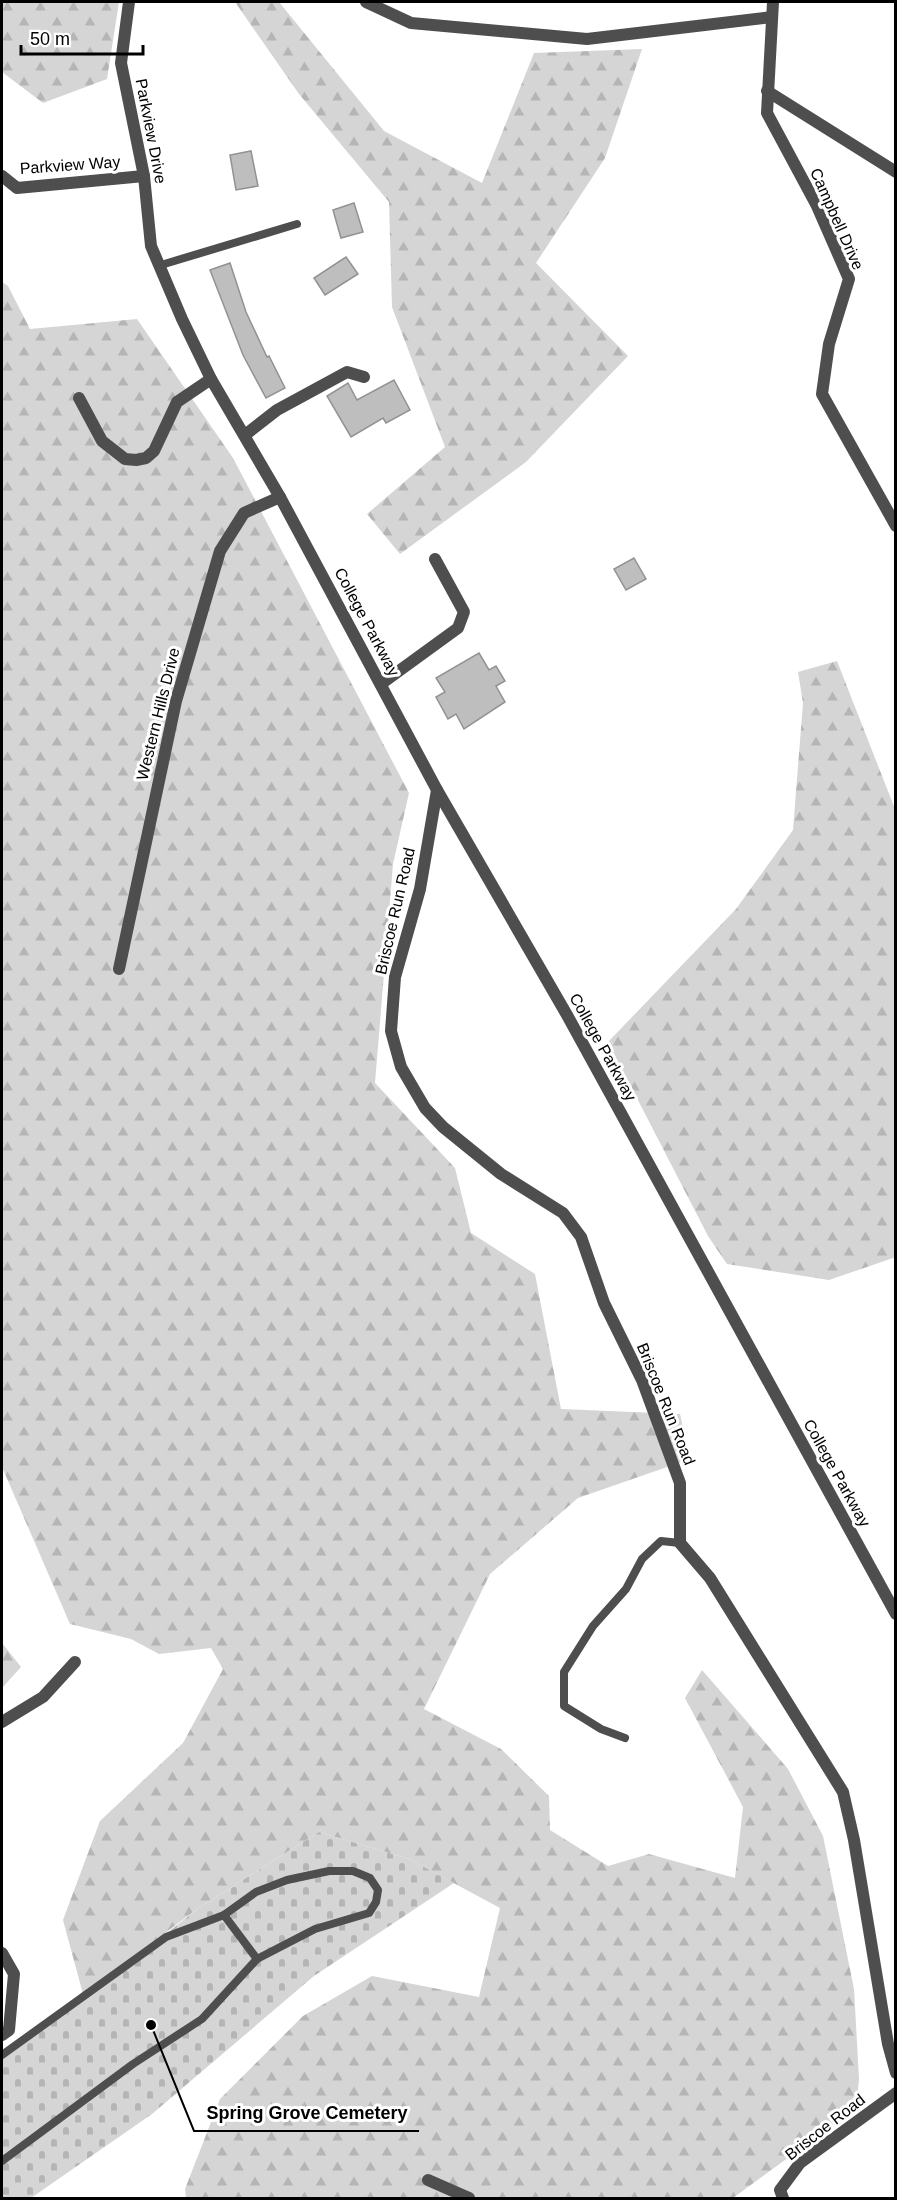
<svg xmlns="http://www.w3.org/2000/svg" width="897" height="2200" font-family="Helvetica,sans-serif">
	<defs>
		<pattern id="forest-firs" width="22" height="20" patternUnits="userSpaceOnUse" patternTransform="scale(1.5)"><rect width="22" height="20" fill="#d5d5d5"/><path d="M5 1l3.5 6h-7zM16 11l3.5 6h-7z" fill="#b5b5b5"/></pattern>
		<pattern id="cemetery-stones" width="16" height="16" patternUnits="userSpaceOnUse" patternTransform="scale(1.5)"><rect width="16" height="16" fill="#d5d5d5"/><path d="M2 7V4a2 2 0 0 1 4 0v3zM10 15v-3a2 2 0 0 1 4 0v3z" fill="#b5b5b5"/></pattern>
	</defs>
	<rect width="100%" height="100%" fill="#fff"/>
	<g fill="url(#forest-firs)">
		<polygon points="2,2 119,2 107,79 43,103 2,72"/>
		<polygon points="235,2 279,2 384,131 482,183 534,53 642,49 605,158 536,263 628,356 526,462 400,554 367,514 445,447 392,307 389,202 299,94"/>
		<polygon points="2,282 8,286 30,329 137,319 233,458 409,793 393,864 375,1083 455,1168 471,1233 535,1274 561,1409 680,1414 690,1459 578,1498 490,1574 424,1709 501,1749 549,1796 550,1830 608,1866 649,1854 735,1878 743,1807 685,1698 702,1670 788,1769 823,1836 854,1989 859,2079 856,2108 733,2198 186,2198 185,2189 220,2099 303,2016 372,1976 479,1997 500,1908 409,1859 319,1832 200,1907 83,1994 63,1920 100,1821 183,1743 223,1669 211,1648 159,1654 131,1639 70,1624 2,1467"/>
		<polygon points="837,661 895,809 896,1257 829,1280 727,1264 708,1236 608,1042 736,909 793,830 803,703 798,672"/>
		<polygon points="2,1643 21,1667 2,1688"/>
	</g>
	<polygon fill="url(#cemetery-stones)" points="319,1832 409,1859 454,1883 314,1976 152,2114 31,2198 2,2198 2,2052 86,1997 200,1907"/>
	<g fill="#bebebe" stroke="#929292" stroke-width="1.5">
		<polygon points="251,151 258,186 236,190 230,155"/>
		<polygon points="354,203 363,232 341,238 333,210"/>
		<polygon points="346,257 358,274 325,295 314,278"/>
		<polygon points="230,263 246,312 267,357 269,356 285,388 266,398 243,355 210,270"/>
		<polygon points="394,380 410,410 386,423 383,418 351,437 327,396 348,383 357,400"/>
		<polygon points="634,558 646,579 626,590 614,569"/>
		<polygon points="479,653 489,670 496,666 505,681 496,686 505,702 464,729 456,714 448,719 436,697 445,692 436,678"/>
	</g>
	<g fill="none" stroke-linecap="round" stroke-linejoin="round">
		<g stroke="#4e4e4e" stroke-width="8">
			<polyline points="161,265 297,224"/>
			<polyline points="625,1738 601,1729 564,1706 564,1672 593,1626 626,1589 642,1559 661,1541 680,1543"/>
			<polyline points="224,1915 257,1959"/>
			<polyline points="2,2055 166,1937 224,1915 256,1892 287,1880 329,1871 353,1871 370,1878 378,1890 376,1902 369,1913 315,1929 257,1959 202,2019 133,2064 2,2161"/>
		</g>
		<g stroke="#4e4e4e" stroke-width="12">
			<polyline points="366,2 411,23 587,39 772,17"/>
			<polyline points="773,2 767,113 817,206 849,279 829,344 822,394 896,526"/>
			<polyline points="767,91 896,172"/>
			<polyline points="2,176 17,188 144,176"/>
			<polyline points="79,398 102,441 125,459 136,460 146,458 154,451 177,402 211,379"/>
			<polyline points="245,435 277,410 347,372 364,377"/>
			<polyline points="381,684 458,628 464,612 435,559"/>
			<polyline points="437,790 420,889 395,977 391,1031 401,1067 425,1108 443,1127 501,1174 563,1213 581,1237 604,1303 642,1380 680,1483 680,1543 710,1578 843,1792 854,1840 888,2044 896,2073"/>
			<polyline points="119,969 176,701 220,551 244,513 280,497"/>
			<polyline points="2,1722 43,1697 75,1662"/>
			<polyline points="2,1953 14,1974 9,2030 2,2035"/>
			<polyline points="428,2180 469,2198"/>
			<polyline points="783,2198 780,2190 800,2163 896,2093"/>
		</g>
		<polyline stroke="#4e4e4e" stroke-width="12" points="129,2 121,63 144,176 151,246 182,319 211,379 280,497 437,790 567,1015 896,1614"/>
	</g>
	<g text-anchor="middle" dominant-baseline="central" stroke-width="6" stroke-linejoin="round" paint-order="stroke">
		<g font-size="16" fill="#000" stroke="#fff">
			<text transform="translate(151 131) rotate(79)">Parkview Drive</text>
			<text transform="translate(70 165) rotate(-4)">Parkview Way</text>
			<text transform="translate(837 219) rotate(66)">Campbell Drive</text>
			<text transform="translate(367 622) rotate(62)">College Parkway</text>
			<text transform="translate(158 714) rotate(-76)">Western Hills Drive</text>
			<text transform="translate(395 911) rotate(-77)">Briscoe Run Road</text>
			<text transform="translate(603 1047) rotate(61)">College Parkway</text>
			<text transform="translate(666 1404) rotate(68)">Briscoe Run Road</text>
			<text transform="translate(837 1473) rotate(61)">College Parkway</text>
			<text transform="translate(825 2127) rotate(-38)">Briscoe Road</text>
		</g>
	</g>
	<path fill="none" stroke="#000" stroke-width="2" d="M151 2025L194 2131H419"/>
	<circle fill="#000" stroke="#fff" stroke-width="2" cx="151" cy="2025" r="6"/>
	<g font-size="18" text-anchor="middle" font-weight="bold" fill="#000" stroke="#fff" stroke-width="6" stroke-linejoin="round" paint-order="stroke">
		<text x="307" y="2119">Spring Grove Cemetery</text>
	</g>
	<rect width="897" height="2200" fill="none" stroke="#000000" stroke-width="6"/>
	<path d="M21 45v9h122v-9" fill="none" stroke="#000000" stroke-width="3"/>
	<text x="30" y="45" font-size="18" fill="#000000" stroke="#ffffff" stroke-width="4.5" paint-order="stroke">50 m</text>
</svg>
